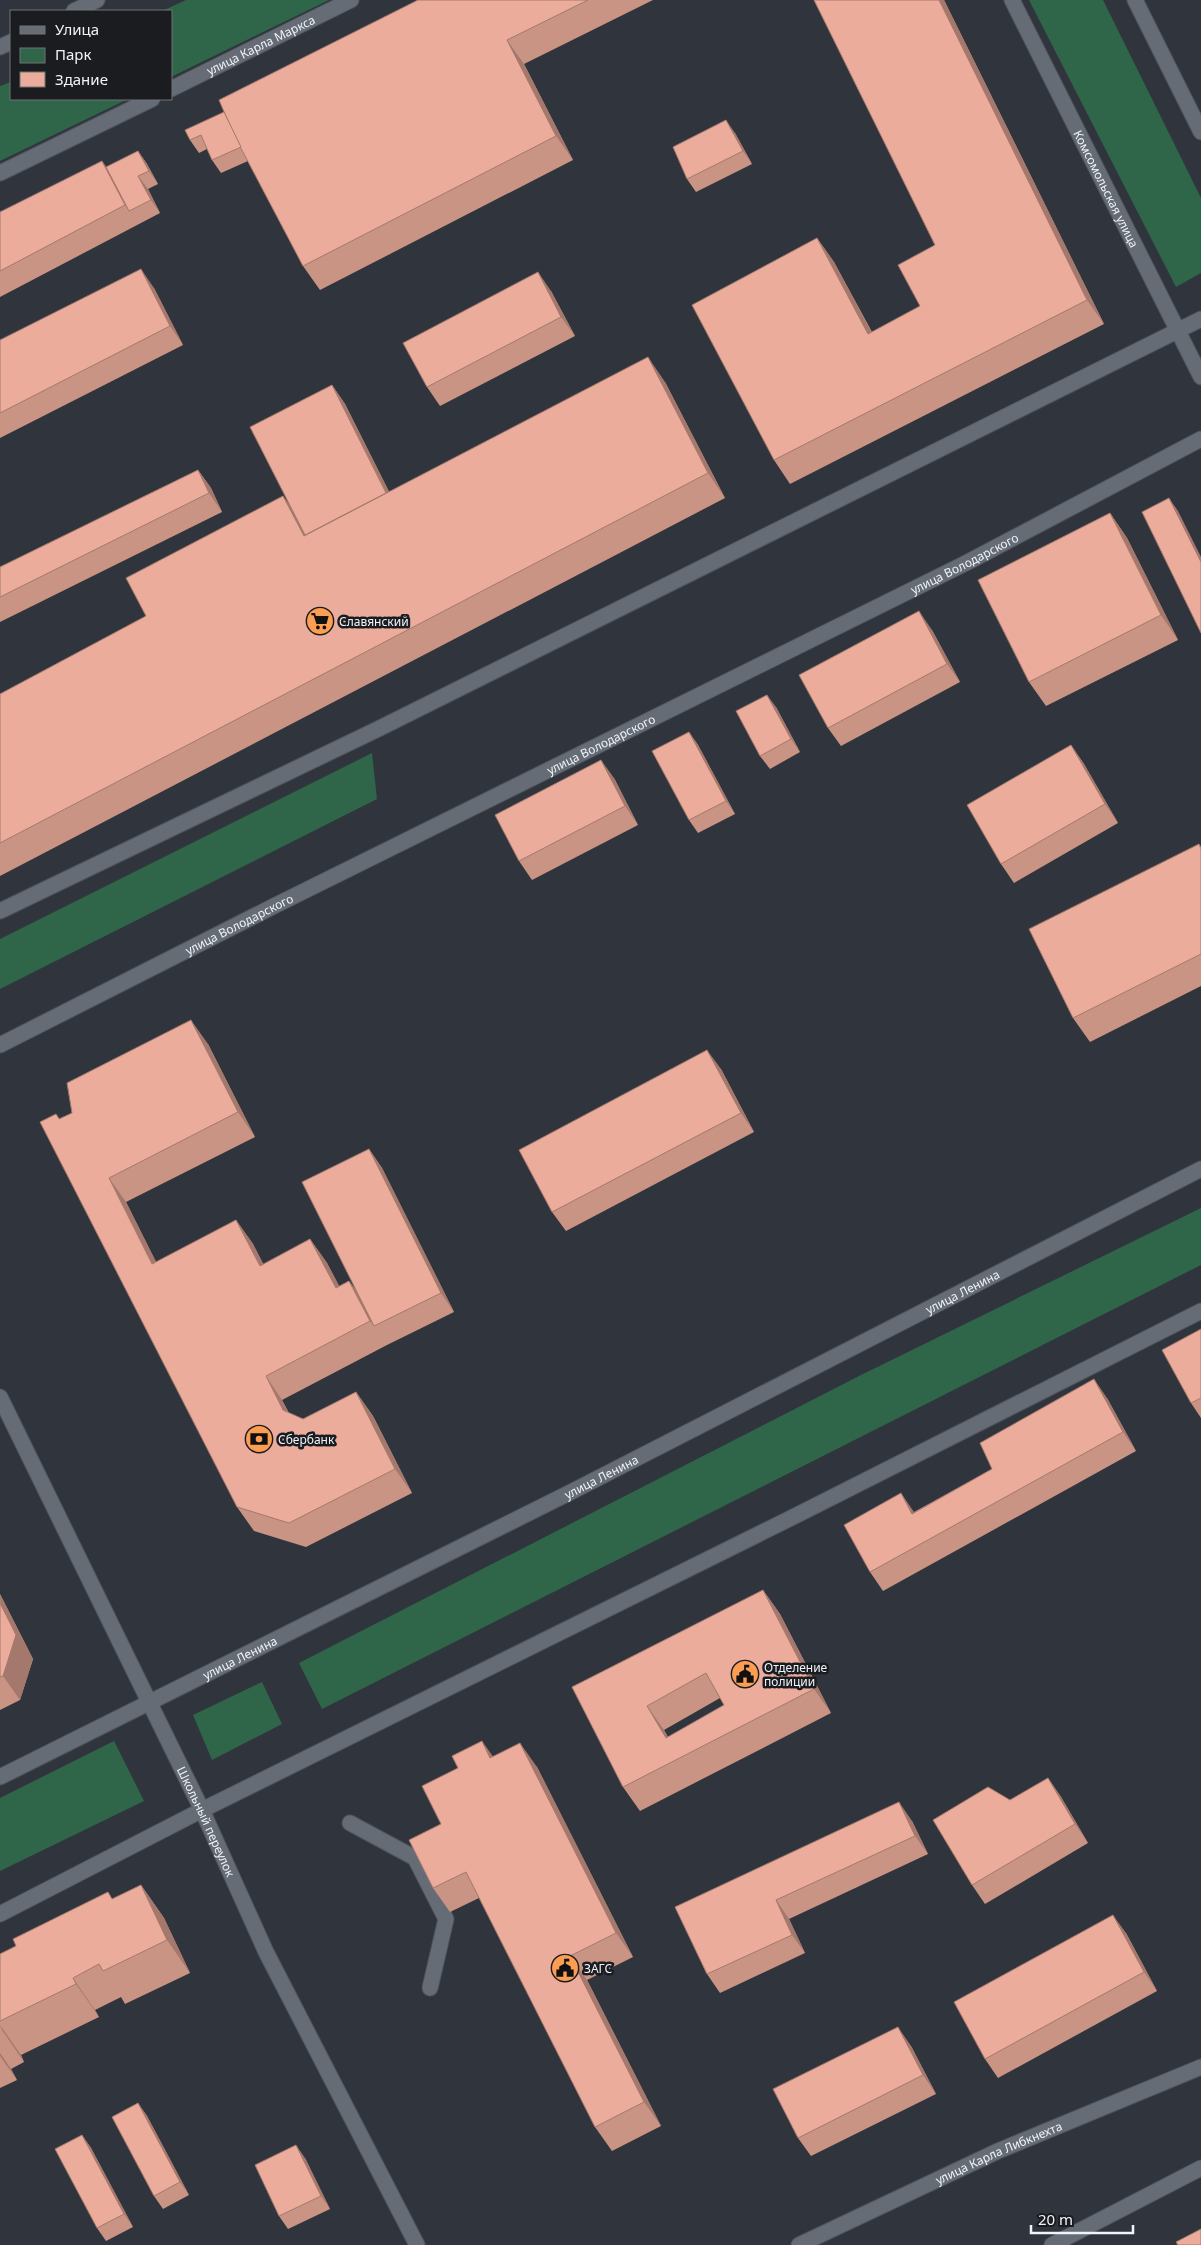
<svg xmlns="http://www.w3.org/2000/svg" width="1201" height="2245" font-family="'Noto Sans',sans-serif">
	<rect width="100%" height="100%" fill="#30353d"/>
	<g fill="#2f6549">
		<polygon points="186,0 329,0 171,77 171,11 162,11"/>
		<polygon points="1029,0 1103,0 1201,198 1201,273 1176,287"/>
		<polygon points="11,82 11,99 128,99 0,161 0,86"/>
		<polygon points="372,753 377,799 0,989 0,939"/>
		<polygon points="1201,1208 1201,1265 322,1709 299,1663 861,1375"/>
		<polygon points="262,1682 282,1724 212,1760 193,1715"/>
		<polygon points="114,1741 144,1801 0,1871 0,1798"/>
	</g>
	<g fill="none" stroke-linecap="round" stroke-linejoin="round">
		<g stroke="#50545b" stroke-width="17">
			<g id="minor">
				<path id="s1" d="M1012,0L1201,377"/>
				<polyline points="1135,0 1201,132"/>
				<polyline points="74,11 97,0"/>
				<polyline points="0,47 11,42"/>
				<path id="s2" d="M171,89L351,0"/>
				<polyline points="0,173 152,99"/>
				<polyline points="0,911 378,729 1201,319"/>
				<path id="s3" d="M0,1045L276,905L966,563L1201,439"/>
				<path id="s4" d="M0,1397L202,1810L266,1952L417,2245"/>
				<path id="s5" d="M0,1777L569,1493L1201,1169"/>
				<polyline points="350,1823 415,1858 446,1919 430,1988"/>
				<polyline points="0,1914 202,1810 789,1519 1201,1311"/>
				<path id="s6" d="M799,2245L998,2151L1201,2067"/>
				<polyline points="1052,2245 1201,2168"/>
			</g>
		</g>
		<use href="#minor" stroke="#666c76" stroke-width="15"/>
	</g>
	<g fill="#ca9485" fill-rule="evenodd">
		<polygon points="418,0 653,0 524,64 573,160 320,290 303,266 248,161 221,173 212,160 207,149 199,153 190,140 224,112"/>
		<polygon points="814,0 944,0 1104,324 790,484 774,460 817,238 834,262 872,332 920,306 935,245"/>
		<polygon points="735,133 752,164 696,192 687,179"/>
		<polygon points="138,151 147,164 158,184 148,189 160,213 0,297 0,212 107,167"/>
		<polygon points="154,288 183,345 0,438 0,340"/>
		<polygon points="551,291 575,336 440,406 427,387"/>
		<polygon points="665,382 725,498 0,876 0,694 146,616 283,496 289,504 332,385 345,404 389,492"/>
		<polygon points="198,470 211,488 222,512 0,622 0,567"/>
		<polygon points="1110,513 1127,538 1178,640 1046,706 1029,682"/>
		<polygon points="932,630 960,682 841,746 828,728"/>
		<polygon points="776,707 800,752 770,769 760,756"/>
		<polygon points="689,732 698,745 735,814 698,833 689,820"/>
		<polygon points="1071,745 1084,764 1118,823 1014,883 1001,864"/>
		<polygon points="614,778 638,825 532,880 519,861"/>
		<polygon points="1199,844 1201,847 1201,986 1090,1042 1073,1018"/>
		<polygon points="208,1044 255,1137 126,1202 156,1262 236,1220 253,1244 263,1264 310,1239 327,1263 339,1286 349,1281 356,1290 369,1149 382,1168 454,1312 387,1345 282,1400 289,1413 303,1419 356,1392 373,1416 412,1493 306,1547 254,1531 237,1507 56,1114 60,1119"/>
		<polygon points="721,1069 754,1132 566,1231 552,1212"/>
		<polygon points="1201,1329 1201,1418 1191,1403"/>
		<polygon points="1107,1398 1136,1451 883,1591 870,1572 914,1512 992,1469"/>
		<path d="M763,1590L780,1614L831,1713L640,1811L623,1787L572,1687ZM720,1698L724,1705L668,1737L664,1730Z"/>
		<polygon points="0,1594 33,1659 20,1700 0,1710"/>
		<polygon points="493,1757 537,1767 633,1957 587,1980 661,2126 612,2151 595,2127 479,1898 450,1912 433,1888 441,1824"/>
		<polygon points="1048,1778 1061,1797 1088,1843 985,1904 972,1885 1010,1800"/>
		<polygon points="912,1821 928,1854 789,1919 805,1953 720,1993 707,1974 675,1907"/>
		<polygon points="141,1885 164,1918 190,1973 125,2004 121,1997 95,2010 99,2017 21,2055 24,2062 11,2069 17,2080 0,2088 0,1954 16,1946 108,1892 112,1899"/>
		<polygon points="1126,1933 1157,1991 998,2078 985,2059"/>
		<polygon points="911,2046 936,2094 811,2156 798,2138"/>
		<polygon points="138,2103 147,2116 189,2195 163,2209 154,2196"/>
		<polygon points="82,2135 91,2148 133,2227 106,2241 97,2228"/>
		<polygon points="305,2158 330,2209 288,2229 279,2216"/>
	</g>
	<g fill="#a4786c">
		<polygon points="939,0 944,0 1104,324 1087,300"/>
		<polygon points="507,40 524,64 573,160 556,136"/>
		<polygon points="726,120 735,133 752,164 743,151"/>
		<polygon points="138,151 147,164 158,184 149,171"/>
		<polygon points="102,161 116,180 129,211 138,224 125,205"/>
		<polygon points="138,176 148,189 160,213 151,200"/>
		<polygon points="817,238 834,262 885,358 868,334"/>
		<polygon points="141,269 154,288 183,345 170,326"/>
		<polygon points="538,272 551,291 575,336 561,317"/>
		<polygon points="648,357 665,382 725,498 708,473"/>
		<polygon points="332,385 345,404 403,519 390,500"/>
		<polygon points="198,470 211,488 222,512 209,493"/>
		<polygon points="283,496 300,520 311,540 304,536"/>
		<polygon points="1169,498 1178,511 1201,557 1201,562"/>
		<polygon points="1110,513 1127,538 1178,640 1161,615"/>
		<polygon points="919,611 932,630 960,682 947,664"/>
		<polygon points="767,695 776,707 800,752 791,739"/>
		<polygon points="689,732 698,745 735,814 726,801"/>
		<polygon points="1071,745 1084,764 1118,823 1105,804"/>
		<polygon points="601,760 614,778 638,825 625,806"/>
		<polygon points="191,1020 208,1044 255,1137 238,1112"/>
		<polygon points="707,1050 721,1069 754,1132 741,1113"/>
		<polygon points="369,1149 382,1168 454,1312 441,1293"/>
		<polygon points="109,1178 126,1202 169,1288 152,1264"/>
		<polygon points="236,1220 253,1244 277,1290 260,1266"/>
		<polygon points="310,1239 327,1263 353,1312 336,1288"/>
		<polygon points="349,1281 366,1305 374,1326 370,1321"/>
		<polygon points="266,1376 282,1400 300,1434 283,1410"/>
		<polygon points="1094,1379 1107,1398 1136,1451 1123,1432"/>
		<polygon points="356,1392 373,1416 412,1493 395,1469"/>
		<polygon points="901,1493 914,1512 925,1532 912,1514"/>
		<polygon points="763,1590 780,1614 831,1713 814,1689"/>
		<polygon points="0,1594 33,1659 20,1700 3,1676"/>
		<polygon points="647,1706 664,1730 680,1758 666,1738"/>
		<polygon points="482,1741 499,1765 490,1758"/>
		<polygon points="520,1743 537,1767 633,1957 616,1933"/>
		<polygon points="1048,1778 1061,1797 1088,1843 1075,1824"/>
		<polygon points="899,1802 912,1821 928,1854 915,1836"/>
		<polygon points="141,1885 164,1918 190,1973 167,1940"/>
		<polygon points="776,1900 789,1919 805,1953 792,1935"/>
		<polygon points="1113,1915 1126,1933 1157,1991 1144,1972"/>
		<polygon points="570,1956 587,1980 661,2126 644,2102"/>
		<polygon points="73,1978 95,2010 99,2017 76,1984"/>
		<polygon points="0,2025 21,2055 24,2062 2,2030"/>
		<polygon points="898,2027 911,2046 936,2094 923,2075"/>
		<polygon points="0,2053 11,2069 17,2080 0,2056"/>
		<polygon points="138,2103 147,2116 189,2195 180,2182"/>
		<polygon points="82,2135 91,2148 133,2227 124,2214"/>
		<polygon points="296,2145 305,2158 330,2209 321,2196"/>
	</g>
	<g fill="#ebac9b" stroke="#a4786c" fill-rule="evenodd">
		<polygon points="418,0 588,0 507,40 556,136 303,266 234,135 219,100"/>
		<polygon points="814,0 939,0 1087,300 774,460 692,305 817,238 868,334 920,306 898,265 935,245"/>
		<polygon points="224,112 241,147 212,160 201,135 190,140 185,130"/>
		<polygon points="726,120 743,151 687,179 673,147"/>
		<polygon points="138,151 149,171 138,176 151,200 129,211 106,167"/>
		<polygon points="102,161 125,205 0,271 0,212"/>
		<polygon points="141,269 170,326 0,413 0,340"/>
		<polygon points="538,272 561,317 427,387 403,343"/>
		<polygon points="648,357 708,473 0,843 0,694 146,616 126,578 283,496 304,536"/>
		<polygon points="332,385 386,493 305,535 250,427"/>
		<polygon points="198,470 209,493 0,597 0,567"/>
		<polygon points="1169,498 1201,562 1201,633 1142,512"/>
		<polygon points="1110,513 1161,615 1029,682 978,580"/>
		<polygon points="919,611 947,664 828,728 799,675"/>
		<polygon points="767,695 791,739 760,756 736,711"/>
		<polygon points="689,732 726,801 689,820 652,751"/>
		<polygon points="1071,745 1105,804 1001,864 967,805"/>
		<polygon points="601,760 625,806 519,861 495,815"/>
		<polygon points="1199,844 1201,849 1201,954 1073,1018 1029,929"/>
		<polygon points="191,1020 238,1112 109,1178 152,1264 236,1220 260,1266 310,1239 336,1288 349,1281 370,1321 266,1376 283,1410 303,1419 356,1392 395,1469 289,1523 237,1507 40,1122 56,1114 59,1119 72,1113 67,1083"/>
		<polygon points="707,1050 741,1113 552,1212 519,1150"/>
		<polygon points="369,1149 441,1293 374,1326 302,1182"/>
		<polygon points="1201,1329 1201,1398 1191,1403 1162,1350"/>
		<polygon points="1094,1379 1123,1432 870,1572 844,1525 901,1493 912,1514 992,1469 980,1443"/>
		<path d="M763,1590L814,1689L623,1787L572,1687ZM706,1673L724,1705L666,1738L647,1706Z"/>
		<polygon points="0,1603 16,1635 3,1676 0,1677"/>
		<polygon points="482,1741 490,1758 520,1743 616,1933 570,1956 644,2102 595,2127 466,1872 433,1888 409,1840 441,1824 422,1786 458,1768 452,1756"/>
		<polygon points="1048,1778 1075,1824 972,1885 933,1820 988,1787 1010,1800"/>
		<polygon points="899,1802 915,1836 776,1900 792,1935 707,1974 675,1907"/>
		<polygon points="141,1885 167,1940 103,1971 99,1964 73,1978 76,1984 0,2021 0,1954 16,1946 13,1939 108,1892 112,1899"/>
		<polygon points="1113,1915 1144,1972 985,2059 954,2002"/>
		<polygon points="898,2027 923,2075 798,2138 773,2089"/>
		<polygon points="138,2103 180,2182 154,2196 112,2117"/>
		<polygon points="82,2135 124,2214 97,2228 55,2149"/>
		<polygon points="296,2145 321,2196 279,2216 255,2165"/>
		<polygon points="1201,2229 1201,2245 1178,2245 1176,2242"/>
	</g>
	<defs>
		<g id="supermarket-disc" transform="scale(1.4375)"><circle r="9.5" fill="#fc9d54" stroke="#1a1c20"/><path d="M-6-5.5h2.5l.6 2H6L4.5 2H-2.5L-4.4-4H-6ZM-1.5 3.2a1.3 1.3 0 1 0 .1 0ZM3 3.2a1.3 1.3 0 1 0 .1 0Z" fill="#111"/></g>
		<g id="bank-disc" transform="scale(1.4375)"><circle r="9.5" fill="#fc9d54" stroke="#1a1c20"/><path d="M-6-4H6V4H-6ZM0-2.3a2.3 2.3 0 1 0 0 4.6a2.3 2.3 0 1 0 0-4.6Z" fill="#111"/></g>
		<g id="civic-disc" transform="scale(1.4375)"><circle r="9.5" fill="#fc9d54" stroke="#1a1c20"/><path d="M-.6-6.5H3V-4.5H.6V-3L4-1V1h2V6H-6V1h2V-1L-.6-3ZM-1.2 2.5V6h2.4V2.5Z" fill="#111"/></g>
	</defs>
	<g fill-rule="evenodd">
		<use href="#supermarket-disc" x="320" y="621"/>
		<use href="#bank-disc" x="259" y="1439"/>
		<use href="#civic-disc" x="745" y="1674"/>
		<use href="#civic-disc" x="565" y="1968"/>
	</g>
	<g text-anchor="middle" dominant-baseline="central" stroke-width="5" stroke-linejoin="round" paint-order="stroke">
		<g font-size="12" fill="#f0f4f9" stroke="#1a1c20">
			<text stroke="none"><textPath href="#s2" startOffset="100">улица Карла Маркса</textPath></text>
			<text stroke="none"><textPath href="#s1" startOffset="211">Комсомольская улица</textPath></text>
			<text stroke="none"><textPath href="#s3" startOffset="1078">улица Володарского</textPath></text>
			<text stroke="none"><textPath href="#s3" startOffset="672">улица Володарского</textPath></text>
			<text stroke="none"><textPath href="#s3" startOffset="268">улица Володарского</textPath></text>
			<text stroke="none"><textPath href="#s5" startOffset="1078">улица Ленина</textPath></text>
			<text stroke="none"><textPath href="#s5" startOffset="672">улица Ленина</textPath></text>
			<text stroke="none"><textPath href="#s5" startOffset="268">улица Ленина</textPath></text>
			<text stroke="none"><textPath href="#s4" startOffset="472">Школьный переулок</textPath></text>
			<text stroke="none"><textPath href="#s6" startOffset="220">улица Карла Либкнехта</textPath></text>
		</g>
		<g font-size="12" fill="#f0f4f9" stroke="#1a1c20" text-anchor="start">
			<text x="339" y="621">Славянский</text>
			<text x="278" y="1439">Сбербанк</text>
			<text x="764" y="1667">Отделение<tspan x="764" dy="14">полиции</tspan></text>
			<text x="584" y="1968">ЗАГС</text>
		</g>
	</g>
	<rect x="10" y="10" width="162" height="90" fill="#1a1c20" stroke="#707277"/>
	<rect x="20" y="26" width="25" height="8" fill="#666c76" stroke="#707277"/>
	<text x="55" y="35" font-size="15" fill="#f0f4f9">Улица</text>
	<rect x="20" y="48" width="25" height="15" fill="#2f6549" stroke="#707277"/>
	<text x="55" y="60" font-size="15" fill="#f0f4f9">Парк</text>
	<rect x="20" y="72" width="25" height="15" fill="#ebac9b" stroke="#707277"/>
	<text x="55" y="85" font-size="15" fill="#f0f4f9">Здание</text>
	<path d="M1031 2225v8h102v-8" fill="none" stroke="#f0f4f9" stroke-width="2.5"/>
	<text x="1038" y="2225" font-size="15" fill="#f0f4f9" stroke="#1a1c20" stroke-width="4" paint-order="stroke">20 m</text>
</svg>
